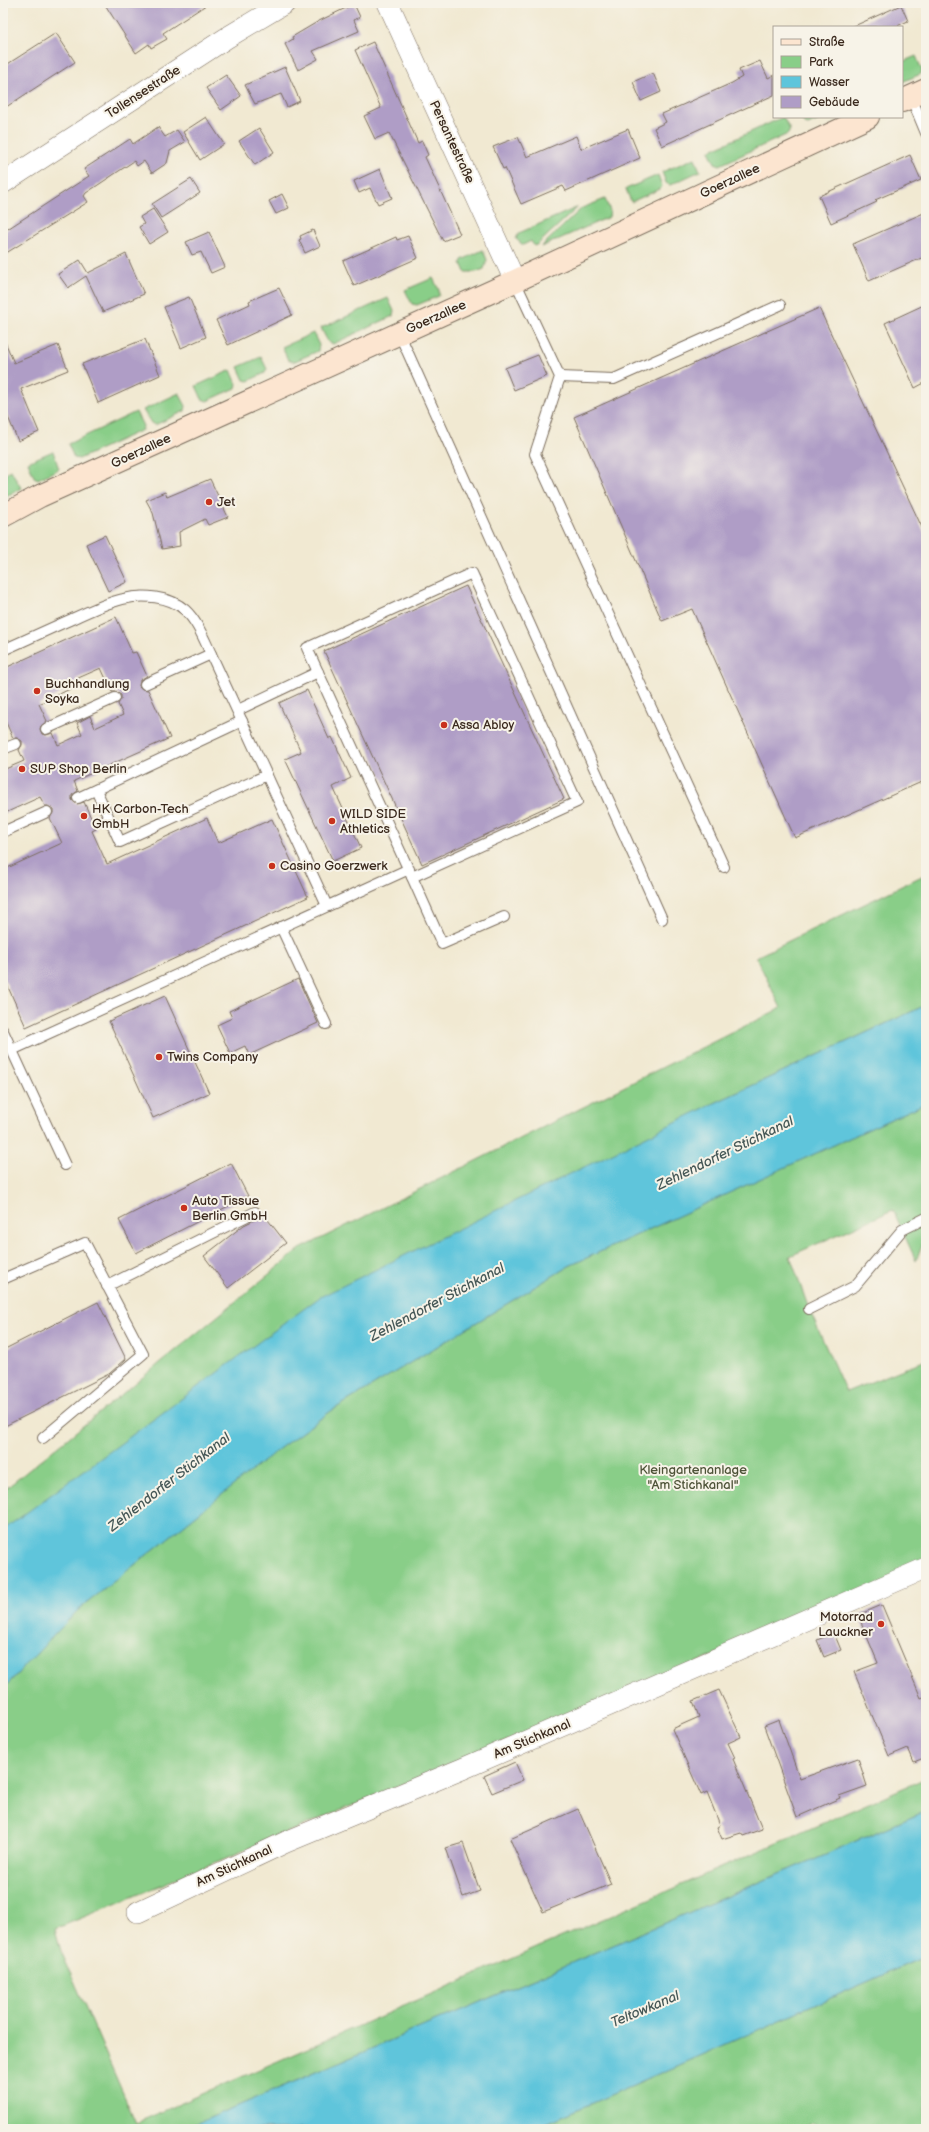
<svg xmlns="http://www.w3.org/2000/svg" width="929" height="2132" font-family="'Balsamiq Sans',sans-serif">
	<rect width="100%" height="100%" fill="#f7f3e8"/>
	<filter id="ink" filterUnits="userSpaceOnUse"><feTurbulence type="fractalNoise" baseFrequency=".025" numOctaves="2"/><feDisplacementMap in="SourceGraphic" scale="8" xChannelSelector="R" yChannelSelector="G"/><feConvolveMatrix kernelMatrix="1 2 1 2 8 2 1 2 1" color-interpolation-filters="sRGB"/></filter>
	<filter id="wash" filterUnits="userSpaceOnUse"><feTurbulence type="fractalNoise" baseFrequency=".012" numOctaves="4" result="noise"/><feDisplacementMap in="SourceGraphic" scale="16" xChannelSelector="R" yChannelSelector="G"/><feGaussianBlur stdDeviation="0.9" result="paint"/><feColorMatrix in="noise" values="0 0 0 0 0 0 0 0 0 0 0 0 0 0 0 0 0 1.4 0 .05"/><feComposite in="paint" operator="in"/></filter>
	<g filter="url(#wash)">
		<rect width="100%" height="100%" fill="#f1e9d2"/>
		<g fill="#89ce88" stroke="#627c53">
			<polygon points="916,56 922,70 921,74 902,82 902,62"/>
			<polygon points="783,117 790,130 788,134 720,165 715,163 709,151"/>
			<polygon points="801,117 825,117 808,125 804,123"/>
			<polygon points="695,158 700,171 670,185 666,183 662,172"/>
			<polygon points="658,175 662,186 660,189 631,202 626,189"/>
			<polygon points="605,199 610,211 609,217 541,247 582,208"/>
			<polygon points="578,207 538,244 534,246 531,241 523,245 516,239 519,233"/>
			<polygon points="483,250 487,260 484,269 476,272 465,272 461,263 462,260"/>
			<polygon points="433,278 439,290 439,296 417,305 412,304 405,290"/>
			<polygon points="388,298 394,311 393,316 333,344 328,342 321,328"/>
			<polygon points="313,333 319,345 318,351 293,362 288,360 282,347"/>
			<polygon points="261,357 267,369 265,373 248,381 244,380 238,367"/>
			<polygon points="231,370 237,384 236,388 207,401 202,399 196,386"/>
			<polygon points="179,393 186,406 185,411 155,425 151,423 143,410"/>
			<polygon points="136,412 143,426 142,430 79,459 74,458 68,444"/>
			<polygon points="53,451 59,469 38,479 34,477 28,462"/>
			<path d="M11,470L21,488L3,498C3,487 0,475 11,470Z"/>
			<polygon points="926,874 926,1005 706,1107 3,1530 3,1491 300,1249 781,1008 756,957"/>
			<polygon points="926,1103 926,1233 916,1261 893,1210 790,1256 809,1309 846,1392 926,1360 926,1567 55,1929 61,1951 136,2123 926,1778 926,1811 184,2129 3,2129 3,1689 77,1611 280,1448 331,1411 569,1266"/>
			<polygon points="926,1956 926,2129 821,2129 814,2123 797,2129 533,2129"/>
		</g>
		<g fill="#5ec5db" stroke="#4c787c">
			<polygon points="926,1005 926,1103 569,1266 331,1411 280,1448 77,1611 3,1689 3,1530 320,1297 706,1107"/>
			<polygon points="926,1811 926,1956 533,2129 184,2129"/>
		</g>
		<g id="blocks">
			<g fill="#af9dc6" fill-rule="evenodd">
				<polygon points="104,3 209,3 163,33 167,39 151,48 149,44 136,53"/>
				<polygon points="354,4 360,17 354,20 359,31 313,51 318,59 298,70 285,44 293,39 292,37 319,21"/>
				<polygon points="901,5 908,21 895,27 852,27"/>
				<polygon points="56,33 75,62 3,109 3,67"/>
				<polygon points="373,42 418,143 422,141 428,155 425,157 460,234 443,241 389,133 375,139 364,116 381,108 355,50"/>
				<polygon points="760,61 768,78 774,75 774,95 662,146 654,128 666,122 662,114 732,83 742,77 739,70"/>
				<polygon points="285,67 300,101 287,107 281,94 255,104 245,85"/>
				<polygon points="653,73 661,92 641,101 633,82"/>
				<polygon points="226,75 241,96 221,110 206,88"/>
				<polygon points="206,117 224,144 200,160 183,132"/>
				<polygon points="158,127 165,137 177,130 185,142 170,151 167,163 152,173 144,161 137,166 134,161 86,193 84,196 88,202 3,255 3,232 89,176 84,169 130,139 133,144"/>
				<polygon points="259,128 274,152 255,165 239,141"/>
				<polygon points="628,129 640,158 566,191 563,186 521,204 505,168 503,169 493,147 518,137 527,157 576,136 581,149"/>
				<polygon points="910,155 921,180 875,200 877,202 831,223 819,196"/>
				<polygon points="380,169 392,198 378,204 370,188 359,193 354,181"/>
				<polygon points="191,179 200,193 161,218 152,204"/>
				<polygon points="282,194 289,208 276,214 269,201"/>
				<polygon points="153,209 168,232 149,244 139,227 144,224 140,217"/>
				<polygon points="926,212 926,256 869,281 853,244"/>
				<polygon points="313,230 320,246 305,253 299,240 301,239 300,236"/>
				<polygon points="209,232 225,267 211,273 201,252 192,255 186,242"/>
				<polygon points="408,236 418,258 354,286 343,261 396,237 397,240"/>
				<polygon points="126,254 144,294 103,312 86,276 68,288 58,274 80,260 88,273"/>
				<polygon points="279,288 292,315 228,345 216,320 250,304 249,301"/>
				<polygon points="189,297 206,337 181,348 164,307"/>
				<polygon points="926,304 926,382 915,388 885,323"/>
				<polygon points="819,308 926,536 926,780 795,838 692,609 662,621 574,417"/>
				<polygon points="3,337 14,363 58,345 68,370 21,389 39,432 18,441 3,405"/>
				<polygon points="145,339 160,375 98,403 82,364"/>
				<polygon points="538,355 547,376 514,390 505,368"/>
				<polygon points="210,479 228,517 208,525 205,519 179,532 180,546 162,549 153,513 146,500 165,492 167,497"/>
				<polygon points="105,535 127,582 108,591 86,544"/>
				<polygon points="466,586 564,799 422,864 324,651"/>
				<path d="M116,617L132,653L136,652L147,676L140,680L139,686L142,689L148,690L170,738L74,781L78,791L72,795V800L77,804L84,802L96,829L92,831L107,864L207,818L218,843L272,819L308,897L26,1027L3,976V870L62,843L50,818L53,813V809L48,806H45L40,797L3,814V770L24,761L19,750L22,745V741L17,738H13L3,716V669ZM101,668L112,692H116L121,695V699L118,704L123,715L95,728L90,716L77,723L82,734L58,745L53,733L46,735L42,734L40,729L41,726L47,721L39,704L78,685L76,679Z"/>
				<polygon points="307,690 329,739 332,737 351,778 333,787 361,848 333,861 285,759 301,752 279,703"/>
				<polygon points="298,979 318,1023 249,1055 245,1046 230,1053 217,1025 232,1018 229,1011"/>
				<polygon points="165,996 209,1093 153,1118 109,1021"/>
				<polygon points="231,1163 248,1196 136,1253 119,1220"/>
				<polygon points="261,1211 286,1243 228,1288 204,1256 244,1225 258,1218"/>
				<polygon points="98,1302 126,1359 109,1374 3,1427 3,1350"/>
				<polygon points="882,1605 921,1698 926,1696 926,1757 914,1762 908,1748 889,1756 854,1672 878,1663 858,1615"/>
				<polygon points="834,1633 841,1650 824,1657 817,1640"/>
				<polygon points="719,1690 741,1737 728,1743 735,1758 733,1759 762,1829 743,1836 741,1833 722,1839 717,1827 720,1825 707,1792 701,1795 672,1729 699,1717 693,1701"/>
				<polygon points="779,1720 800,1779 858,1758 867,1786 839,1796 840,1798 797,1817 764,1726"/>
				<polygon points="515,1762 523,1780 492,1793 484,1776"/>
				<polygon points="578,1809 611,1884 543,1912 510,1839"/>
				<polygon points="463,1843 480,1891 463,1897 446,1848"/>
			</g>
		</g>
	</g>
	<g filter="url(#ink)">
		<use href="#blocks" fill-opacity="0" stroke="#7b6d5d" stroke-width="1"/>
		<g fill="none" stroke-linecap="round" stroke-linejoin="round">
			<g stroke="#7b6d5d" stroke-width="12">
				<g id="service">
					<polyline points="911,97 926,133"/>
					<polyline points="515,281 560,377 535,454 724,867"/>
					<polyline points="399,333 662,919"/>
					<polyline points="560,377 614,379 780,305"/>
					<polygon points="472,573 577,802 412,877 307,648"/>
					<path d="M3,650C26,640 49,629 72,619C89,611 106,603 123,599C142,594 170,596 185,610C197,621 204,639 211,654L327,906"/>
					<polyline points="145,684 211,654"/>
					<polyline points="238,710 318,672"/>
					<polyline points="46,729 115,698"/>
					<polyline points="3,749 16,744"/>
					<polyline points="96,790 120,842 267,775"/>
					<polyline points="78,798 242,721"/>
					<polyline points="3,832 47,812"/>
					<polyline points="412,877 442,944 504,917"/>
					<polyline points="281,927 326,1024"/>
					<polyline points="3,1031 65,1165"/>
					<polyline points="12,1050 409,869"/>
					<polyline points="3,1279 85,1243 143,1354 43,1438"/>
					<polyline points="107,1286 255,1212"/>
					<polyline points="809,1309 855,1286 902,1230 926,1218"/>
				</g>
			</g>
			<g stroke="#7b6d5d" stroke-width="22">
				<g id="minor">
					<polyline points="388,3 515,281"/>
					<polyline points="3,183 228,37 285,3"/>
					<polyline points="138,1912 286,1842 462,1769 926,1568"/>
				</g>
			</g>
			<g stroke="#7b6d5d" stroke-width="24">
				<g id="secondary">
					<polyline points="902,101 926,90"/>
					<polyline points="3,516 40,496 515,281 868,117"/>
				</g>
			</g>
			<use href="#service" stroke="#fff" stroke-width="10"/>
			<use href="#minor" stroke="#fff" stroke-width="21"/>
			<use href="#secondary" stroke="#fce5d0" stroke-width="22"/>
		</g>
	</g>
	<g fill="#c8321e" stroke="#f7f3e8" stroke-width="1.5">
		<circle cx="209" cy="502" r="4"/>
		<circle cx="37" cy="691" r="4"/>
		<circle cx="444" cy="725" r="4"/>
		<circle cx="22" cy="769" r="4"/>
		<circle cx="84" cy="816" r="4"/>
		<circle cx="332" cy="821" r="4"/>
		<circle cx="272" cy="866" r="4"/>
		<circle cx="159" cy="1057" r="4"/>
		<circle cx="184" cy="1208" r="4"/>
		<circle cx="881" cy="1624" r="4"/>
	</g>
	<g text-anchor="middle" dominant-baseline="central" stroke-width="4" stroke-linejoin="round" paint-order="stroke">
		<g font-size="13" fill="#3b2a1e" stroke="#f7f3e8">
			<text transform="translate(143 92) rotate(-33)">Tollensestraße</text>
			<text transform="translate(452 142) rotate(65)">Persantestraße</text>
			<text transform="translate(730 181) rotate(-25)">Goerzallee</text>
			<text transform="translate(436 317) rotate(-24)">Goerzallee</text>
			<text transform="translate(141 451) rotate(-25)">Goerzallee</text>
			<text transform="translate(532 1739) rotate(-23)">Am Stichkanal</text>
			<text transform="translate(234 1866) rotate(-25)">Am Stichkanal</text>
		</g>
		<g font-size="13" fill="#3b2a1e" stroke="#f7f3e8" text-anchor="start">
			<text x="217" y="502">Jet</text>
			<text x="45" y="684">Buchhandlung<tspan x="45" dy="15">Soyka</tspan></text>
			<text x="452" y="725">Assa Abloy</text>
			<text x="30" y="769">SUP Shop Berlin</text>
			<text x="92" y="809">HK Carbon-Tech<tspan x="92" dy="15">GmbH</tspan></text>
			<text x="340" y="814">WILD SIDE<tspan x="340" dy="15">Athletics</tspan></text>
			<text x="280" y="866">Casino Goerzwerk</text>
			<text x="167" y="1057">Twins Company</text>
			<text x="192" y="1201">Auto Tissue<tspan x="192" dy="15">Berlin GmbH</tspan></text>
			<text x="873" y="1617" text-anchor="end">Motorrad<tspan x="873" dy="15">Lauckner</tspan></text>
		</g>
		<g font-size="13" fill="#4e5338" stroke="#f7f3e8">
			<text x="693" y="1470">Kleingartenanlage<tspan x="693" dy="15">"Am Stichkanal"</tspan></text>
		</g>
		<g font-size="14" font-style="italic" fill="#465857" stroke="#f7f3e8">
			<text transform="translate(725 1153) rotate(-26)">Zehlendorfer Stichkanal</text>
			<text transform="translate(437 1302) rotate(-28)">Zehlendorfer Stichkanal</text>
			<text transform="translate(169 1482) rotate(-38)">Zehlendorfer Stichkanal</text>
			<text transform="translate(645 2009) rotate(-23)">Teltowkanal</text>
		</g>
	</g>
	<rect width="929" height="2132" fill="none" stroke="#f7f3e8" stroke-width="16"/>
	<rect x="773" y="26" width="130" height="92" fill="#f7f3e8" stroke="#aca397"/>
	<rect x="781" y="39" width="20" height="6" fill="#fce5d0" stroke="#aca397"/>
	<text x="809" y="46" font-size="12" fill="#3b2a1e">Straße</text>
	<rect x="781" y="56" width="20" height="12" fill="#89ce88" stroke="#aca397"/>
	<text x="809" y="66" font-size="12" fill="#3b2a1e">Park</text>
	<rect x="781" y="76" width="20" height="12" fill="#5ec5db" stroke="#aca397"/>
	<text x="809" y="86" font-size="12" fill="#3b2a1e">Wasser</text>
	<rect x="781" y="96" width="20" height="12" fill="#af9dc6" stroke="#aca397"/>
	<text x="809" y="106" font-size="12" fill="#3b2a1e">Gebäude</text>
</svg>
